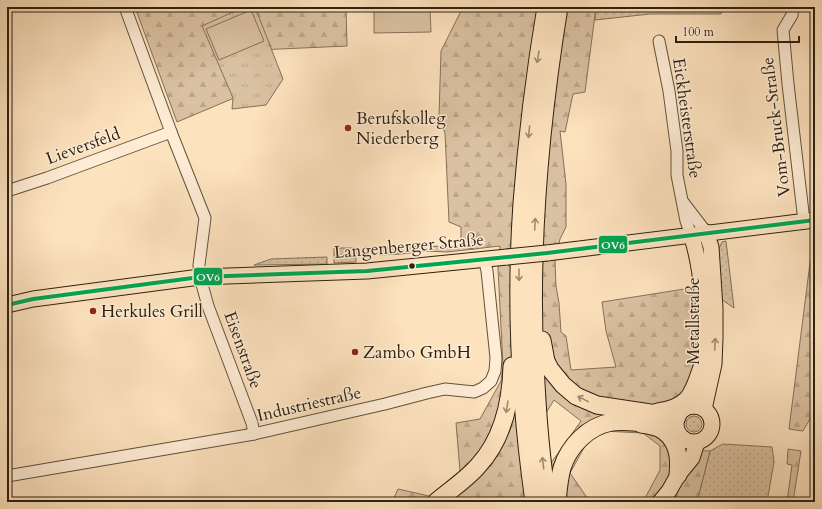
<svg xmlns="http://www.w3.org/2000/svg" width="822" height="509" font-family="Cardo,serif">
	<defs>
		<pattern id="grass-dots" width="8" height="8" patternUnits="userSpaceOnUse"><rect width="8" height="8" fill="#dac1a1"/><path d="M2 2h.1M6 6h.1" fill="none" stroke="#bba68a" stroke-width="1.8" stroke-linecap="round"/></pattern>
		<pattern id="forest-firs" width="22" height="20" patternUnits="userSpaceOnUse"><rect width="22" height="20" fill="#dac1a1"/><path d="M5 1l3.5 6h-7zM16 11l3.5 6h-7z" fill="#bba68a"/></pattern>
		<pattern id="park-tufts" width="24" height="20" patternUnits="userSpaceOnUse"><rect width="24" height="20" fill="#dac1a1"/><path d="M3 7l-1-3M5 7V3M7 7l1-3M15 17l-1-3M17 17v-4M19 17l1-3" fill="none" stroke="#bba68a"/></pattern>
	</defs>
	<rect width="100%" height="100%" fill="#fde2be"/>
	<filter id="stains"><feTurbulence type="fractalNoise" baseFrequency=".005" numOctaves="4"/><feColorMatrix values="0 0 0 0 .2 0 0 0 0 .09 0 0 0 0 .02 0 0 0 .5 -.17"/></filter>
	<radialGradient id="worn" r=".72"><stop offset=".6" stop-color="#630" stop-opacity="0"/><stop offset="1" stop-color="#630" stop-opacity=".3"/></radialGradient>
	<g fill="url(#grass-dots)" stroke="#847159">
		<polygon points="596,7 722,7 721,14 650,14 595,20"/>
		<polygon points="726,241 734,308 721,299 717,253 722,242"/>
		<polygon points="461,246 474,249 447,252 425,251 401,254 379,255 378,247"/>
		<polygon points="334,248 356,248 356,262 334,263"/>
		<polygon points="327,257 327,264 254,265 271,259"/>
		<circle cx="694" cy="424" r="8"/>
		<polygon points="723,444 772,447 774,462 767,502 697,502 710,451"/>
	</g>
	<g fill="url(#forest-firs)" stroke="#847159" fill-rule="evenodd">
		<polygon points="135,7 346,7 347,46 257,50 246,93 177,122"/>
		<path d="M463,7H596L585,92L573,94L565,132L560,131L566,184V227L560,239L555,261L556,286L559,303L561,332L566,336L571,370L616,367L606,331L602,302L691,288L696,325V343L692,384L669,405L665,437L672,449L710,451L697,502H643L660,470V446L643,433L602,431L585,446L570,473L590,502H392L398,489L429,496L460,471L456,423L480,419L501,381L503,366L498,269L500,246L474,249L461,246V227L449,222L445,133L439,116L441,51ZM554,400L581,421L551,463L546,413Z"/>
		<polygon points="815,237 815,392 810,419 803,431 789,429 813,239"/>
		<polygon points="788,449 801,451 793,502 787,502 792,465 787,464"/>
	</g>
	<polygon fill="url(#park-tufts)" stroke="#847159" points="244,7 255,7 283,79 266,105 232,109 233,98 202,26"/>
	<g fill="#dac1a1" stroke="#847159">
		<polygon points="374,7 430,7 431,32 374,33"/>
		<polygon points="251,10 264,41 219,60 206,29"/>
	</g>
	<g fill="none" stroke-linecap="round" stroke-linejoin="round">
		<g stroke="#62513c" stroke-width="13">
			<g id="minor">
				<polyline points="125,7 171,132 205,218 199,265 200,277 208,306 252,423 254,434"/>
				<polyline points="793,7 792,15 783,30 788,84 804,221"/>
				<polyline points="659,41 669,91 677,151 677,175 686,221 691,235"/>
				<polyline points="7,191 47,178 171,132"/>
				<polyline points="683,202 706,232"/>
				<polyline points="7,476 254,434 385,404 427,393 445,389 474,392 483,388 491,381 495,371 496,358 487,271 484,258"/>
			</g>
		</g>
		<g stroke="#2e2111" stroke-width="17">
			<g id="major">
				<path d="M691,235C705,274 711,368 694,406"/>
				<polyline points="547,253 815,220"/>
				<polyline points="7,305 33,299 200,277 367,271 507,257"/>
				<circle cx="694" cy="424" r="18"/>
				<polyline points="704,409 714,364 715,338 715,308 711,247 706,232"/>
				<polyline points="660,502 669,491 678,475 692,458 697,442"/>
			</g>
		</g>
		<g stroke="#2e2111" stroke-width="19">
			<g id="highway">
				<polyline points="542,340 546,361 550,369 563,385 576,396 597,405 677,417"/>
				<path d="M658,412C692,407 693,392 703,364"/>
				<path d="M641,424C647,425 654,426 659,428C678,438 680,457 678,475"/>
				<path d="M436,502C450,490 466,480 478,466C503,439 511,402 512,366"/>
				<path d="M534,502C520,403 515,302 522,203C527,137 535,72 546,7"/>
				<path d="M548,502C540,456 537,410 535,363C529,244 540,125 559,7"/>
				<path d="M557,502C558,491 559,479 562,468C569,446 588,426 612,422C625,420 639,423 652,423"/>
			</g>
		</g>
		<use href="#minor" stroke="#feecd5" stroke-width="11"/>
		<use href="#major" stroke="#fde2be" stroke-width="15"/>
		<use href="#highway" stroke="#fde2be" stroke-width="17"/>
		<g stroke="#2e2111" stroke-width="17" stroke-linecap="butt">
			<polyline id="major-bridge" points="507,257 547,253"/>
		</g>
		<use href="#major-bridge" stroke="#fde2be" stroke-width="15"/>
		<g stroke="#feecd5" stroke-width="7">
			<polyline id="bus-1" points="7,305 33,299 200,277 367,271 547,253 815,220"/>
		</g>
		<use href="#bus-1" stroke="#00a651" stroke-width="4"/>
	</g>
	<defs><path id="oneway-shaft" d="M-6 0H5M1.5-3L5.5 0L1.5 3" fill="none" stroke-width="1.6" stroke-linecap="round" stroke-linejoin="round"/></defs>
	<g stroke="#a08b70">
		<use href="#oneway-shaft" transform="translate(538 57) rotate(99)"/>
		<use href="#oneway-shaft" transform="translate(529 132) rotate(96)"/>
		<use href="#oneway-shaft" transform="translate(535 224) rotate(-87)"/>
		<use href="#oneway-shaft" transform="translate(519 275) rotate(90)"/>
		<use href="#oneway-shaft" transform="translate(715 344) rotate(-87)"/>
		<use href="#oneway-shaft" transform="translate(583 399) rotate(-154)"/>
		<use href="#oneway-shaft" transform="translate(507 407) rotate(99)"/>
		<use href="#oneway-shaft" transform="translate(543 463) rotate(-97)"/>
	</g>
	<g fill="#8f2418" stroke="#feecd5" stroke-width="1.5">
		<circle cx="348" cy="128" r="4"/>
		<circle cx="93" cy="311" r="4"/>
		<circle cx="355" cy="352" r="4"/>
	</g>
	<circle fill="#2e2111" stroke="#feecd5" stroke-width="1.5" cx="412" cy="266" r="3.5"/>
	<g text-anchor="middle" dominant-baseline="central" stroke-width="3" stroke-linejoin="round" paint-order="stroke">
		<g font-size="17" fill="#2e2111" stroke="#feecd5" text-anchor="start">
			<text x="356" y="118">Berufskolleg<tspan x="356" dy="20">Niederberg</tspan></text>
			<text x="101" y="311">Herkules Grill</text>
			<text x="363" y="352">Zambo GmbH</text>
		</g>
		<g font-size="17" fill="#2e2111" stroke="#feecd5">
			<text transform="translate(687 118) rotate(82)">Eickheisterstraße</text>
			<text transform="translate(776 127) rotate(-97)">Vom-Bruck-Straße</text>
			<text transform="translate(83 146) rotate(-20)">Lieversfeld</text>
			<text transform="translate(409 246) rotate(-5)">Langenberger Straße</text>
			<text transform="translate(693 321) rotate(-90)">Metallstraße</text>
			<text transform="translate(243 350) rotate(70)">Eisenstraße</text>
			<text transform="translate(309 404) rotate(-13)">Industriestraße</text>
		</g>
	</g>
	<g stroke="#feecd5" stroke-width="1.5">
		<rect x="598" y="235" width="30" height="19" rx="4" fill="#00a651"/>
		<rect x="193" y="267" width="30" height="19" rx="4" fill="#00a651"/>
	</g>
	<g font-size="11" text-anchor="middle" font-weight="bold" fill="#fff">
		<text x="613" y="249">OV6</text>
		<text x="208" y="281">OV6</text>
	</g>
	<rect width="822" height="509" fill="none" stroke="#fde2be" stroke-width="24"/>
	<rect x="8" y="8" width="806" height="493" fill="none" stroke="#2e2111" stroke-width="2"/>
	<rect x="12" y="12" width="798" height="485" fill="none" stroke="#2e2111"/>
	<path d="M676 36v6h123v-6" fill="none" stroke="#2e2111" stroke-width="2"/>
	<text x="682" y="36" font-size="12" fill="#2e2111" stroke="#feecd5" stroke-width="3" paint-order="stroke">100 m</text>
	<rect width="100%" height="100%" filter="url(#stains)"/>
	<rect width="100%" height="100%" fill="url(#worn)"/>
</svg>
